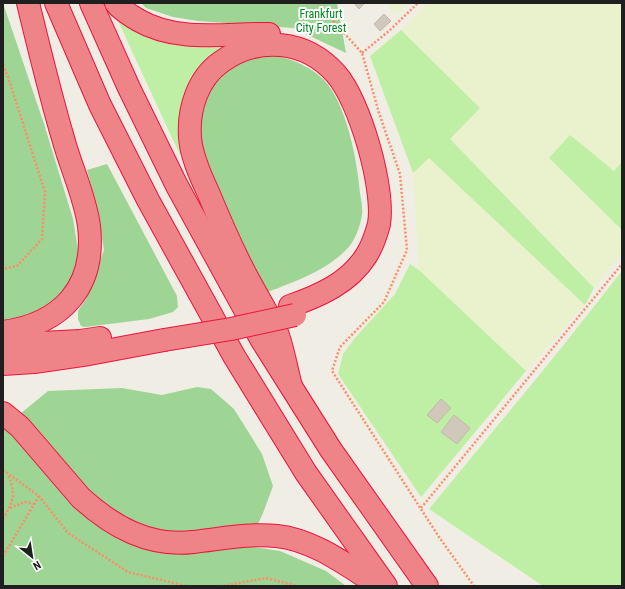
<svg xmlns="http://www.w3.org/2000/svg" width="625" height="589" font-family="'Roboto Condensed',sans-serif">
	<rect width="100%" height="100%" fill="#f0eee4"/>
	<g fill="#e9f1cd">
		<polygon points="385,3 409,3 397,15"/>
		<polygon points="428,3 622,3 622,162 614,171 570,135 549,158 622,230 622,253 594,288 450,139 480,108 401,30"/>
		<polygon points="429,158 585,305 526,371 419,270 413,173"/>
	</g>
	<g fill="#bfefa5">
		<path d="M112,8L230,43C224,47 217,50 212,55C182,82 175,116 182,154L180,155Z"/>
		<polygon points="401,30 480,108 450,139 594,288 585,305 429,158 413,173 370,56"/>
		<polygon points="570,135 614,171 622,162 622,230 549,158"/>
		<polygon points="410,264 419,270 526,371 421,497 338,374 343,354 354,339 395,294"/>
		<polygon points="622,271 622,586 543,586 429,509 554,357"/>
	</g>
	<g fill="#9ed494">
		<polygon points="3,3 44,124 73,219 79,256 75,274 69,286 57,299 28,319 3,324"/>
		<polygon points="141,3 337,3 346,53 293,28 198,21 173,17 146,8"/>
		<path d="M268,54C290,58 315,67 329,86C348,113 357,160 360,193C361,200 363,208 362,215C360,227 355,241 346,250C325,272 290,283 263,294L198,153L197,109L205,89L241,58Z"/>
		<polygon points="107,164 177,296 178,307 173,312 149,319 85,327 81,326 78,319 78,311 86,299 104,250 97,210 87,170"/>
		<polygon points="197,387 211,389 234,409 262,454 273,486 263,513 248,546 280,551 326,571 346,586 3,586 3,428 48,391 122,388 162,395"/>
	</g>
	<g fill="#d1c8bc" stroke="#c4b7a5">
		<polygon points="354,3 365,3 359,9"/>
		<polygon points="384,14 391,21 380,31 374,24"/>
		<polygon points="441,399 451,408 437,423 427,415"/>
		<polygon points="454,415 470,428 457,444 441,432"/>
	</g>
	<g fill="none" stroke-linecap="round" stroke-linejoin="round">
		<g stroke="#ec133e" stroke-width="24">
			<g id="highway">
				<polyline points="56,3 100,105 148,200 234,356 306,473 386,586"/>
				<polyline points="91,3 129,88 177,186 261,339 331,450 427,586"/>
				<path d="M116,3C122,11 130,15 138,20C178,43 225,33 269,34"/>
				<path d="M290,306C319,296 349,283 366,256C372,247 376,235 379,224C385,189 360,101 336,74C306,40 259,35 221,62C198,78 188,109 190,137C191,155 200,175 208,192C220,221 233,251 248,279C257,296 268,313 276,330C283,347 286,368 291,386"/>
				<path d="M3,332C62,324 96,287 89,226C85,196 71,168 63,138C50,94 39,48 28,3"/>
				<polyline points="3,345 80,341 100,338"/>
				<polyline points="3,364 34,362 89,354 164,340"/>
				<path d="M3,413L20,427L81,498C113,527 149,547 193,542C221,539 249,533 277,536C315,540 349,567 380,586"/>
			</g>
		</g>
		<g stroke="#ff8c66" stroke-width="2.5" stroke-dasharray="2 2" stroke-linecap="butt">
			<polyline points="317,3 362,53 379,113 400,174 407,250 384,302 340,347 332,371 439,537 474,586"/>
			<polyline points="362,53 389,31 418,3"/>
			<polyline points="3,65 8,77 45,192 42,239 17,266 3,269"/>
			<polyline points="3,470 39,496 68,533 128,572 186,586"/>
			<polyline points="10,508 25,502 34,504"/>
			<polyline points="421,508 622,264"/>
			<path d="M3,519C14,499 16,496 8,474"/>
			<polyline points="3,556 39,496"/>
			<polyline points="223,586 266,578 297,586"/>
		</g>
		<use href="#highway" stroke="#ef8488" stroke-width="22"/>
		<g stroke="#ec133e" stroke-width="24" stroke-linecap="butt">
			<polyline id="highway-bridge" points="164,340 231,329 295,315"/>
		</g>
		<use href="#highway-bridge" stroke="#ef8488" stroke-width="22"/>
	</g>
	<g text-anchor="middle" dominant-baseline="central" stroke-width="4" stroke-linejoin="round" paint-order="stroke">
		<g font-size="12" fill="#018820" stroke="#fff">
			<text x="321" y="14">Frankfurt<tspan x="321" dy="14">City Forest</tspan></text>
		</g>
	</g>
	<rect width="625" height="589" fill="none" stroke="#1f1f1f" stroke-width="8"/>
	<g transform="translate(32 557) rotate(150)" stroke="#ffffff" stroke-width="3" paint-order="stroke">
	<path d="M0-3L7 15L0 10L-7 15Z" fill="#1f1f1f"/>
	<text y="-6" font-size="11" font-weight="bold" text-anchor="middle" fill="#1f1f1f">N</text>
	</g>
</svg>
